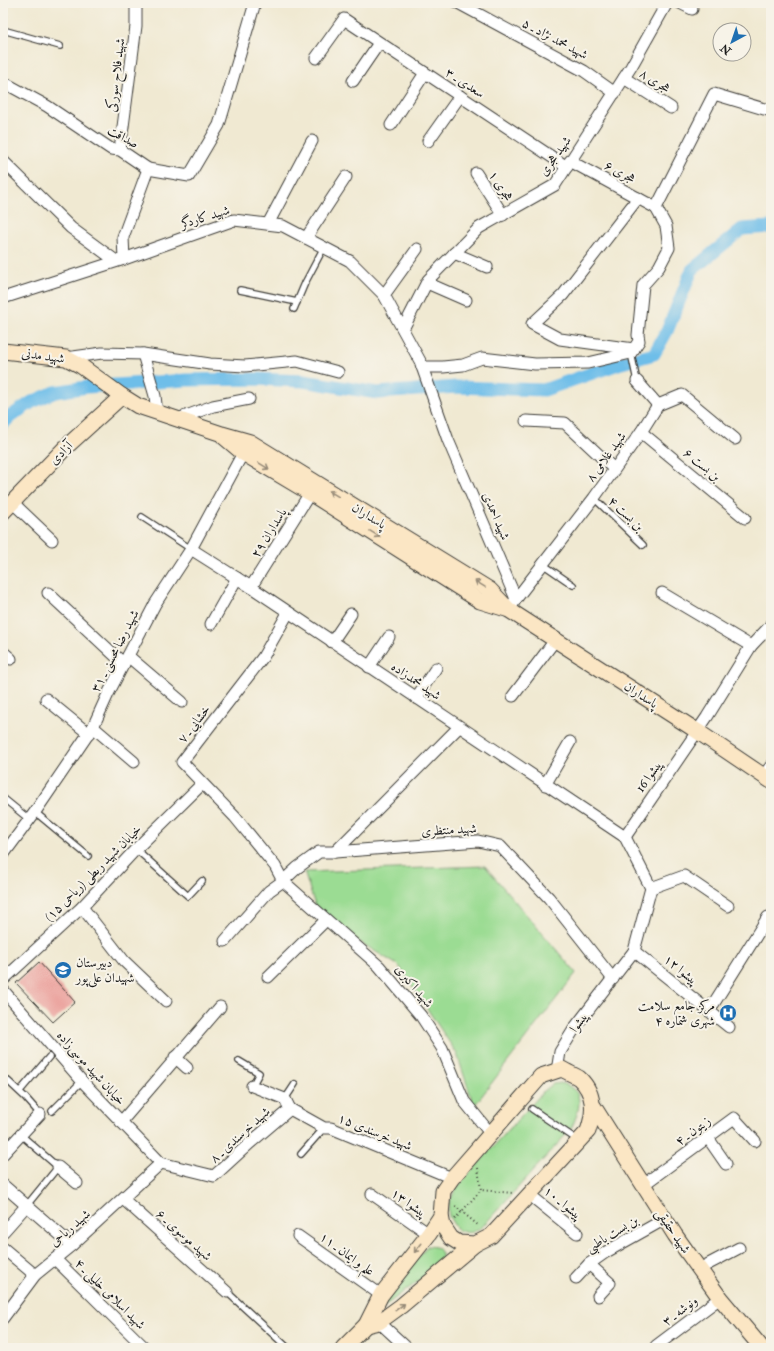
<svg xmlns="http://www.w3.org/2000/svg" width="774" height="1351" font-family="'IM FELL Double Pica',Amiri,serif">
	<rect width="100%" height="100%" fill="#f7f3e8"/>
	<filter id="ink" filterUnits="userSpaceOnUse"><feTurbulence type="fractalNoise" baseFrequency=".025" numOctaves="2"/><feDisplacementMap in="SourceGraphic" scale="8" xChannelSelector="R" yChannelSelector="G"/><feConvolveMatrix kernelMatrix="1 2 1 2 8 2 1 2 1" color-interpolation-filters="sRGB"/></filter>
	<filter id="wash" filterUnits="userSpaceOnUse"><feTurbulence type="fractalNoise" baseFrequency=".012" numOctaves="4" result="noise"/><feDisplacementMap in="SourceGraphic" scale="16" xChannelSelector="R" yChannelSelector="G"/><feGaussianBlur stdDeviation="0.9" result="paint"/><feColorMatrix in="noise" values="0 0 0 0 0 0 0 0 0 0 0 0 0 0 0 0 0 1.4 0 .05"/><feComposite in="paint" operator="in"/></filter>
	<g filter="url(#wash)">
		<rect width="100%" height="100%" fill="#f0e9d2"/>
		<g fill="#9bdc93" stroke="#5c7c58">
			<polygon points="485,866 576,973 474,1106 457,1054 399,966 319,917 304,872"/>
			<path d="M561,1083C565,1084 570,1086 573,1089C585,1098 576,1118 571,1129L483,1226C472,1234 470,1234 458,1230C455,1226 451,1221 449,1216C446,1203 454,1192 461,1182L544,1091L553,1084Z"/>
			<polygon points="427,1246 436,1247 442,1253 442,1264 379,1310"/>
		</g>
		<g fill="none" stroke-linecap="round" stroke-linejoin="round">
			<polyline stroke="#6ebee9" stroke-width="13" points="3,424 11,416 32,402 55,392 87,387 186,380 256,379 303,381 378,393 456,387 544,390 618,364 654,354 667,331 692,270 742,229 771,227"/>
		</g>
		<g id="blocks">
			<polygon fill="#ea9b97" points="39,962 75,1002 53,1022 16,983"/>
		</g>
	</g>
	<g filter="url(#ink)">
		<use href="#blocks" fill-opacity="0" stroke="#3c3b37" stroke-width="1"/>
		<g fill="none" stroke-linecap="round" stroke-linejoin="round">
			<g stroke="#3c3b37" stroke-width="8">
				<g id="lane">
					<polyline points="3,30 60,46"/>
					<polyline points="240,290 297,302"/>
					<polyline points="294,309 305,283 324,247"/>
					<polyline points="631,353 637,381"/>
					<polyline points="594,498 643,545"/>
					<polyline points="142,517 191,549"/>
					<polyline points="544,565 573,585"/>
					<polyline points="3,798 30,820"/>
					<polyline points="35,812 88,856"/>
					<polyline points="136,849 188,896 202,881"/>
					<polyline points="239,1061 259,1073 252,1086"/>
					<polyline points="3,1085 8,1081 25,1097 40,1114"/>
					<polyline points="20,1091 49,1057"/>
					<polyline points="285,1099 295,1084"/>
					<polyline points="532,1109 579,1141"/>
					<polyline points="52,1111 82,1081"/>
					<polyline points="21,1135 58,1167 27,1205"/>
					<polyline points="3,1137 11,1145"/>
					<polyline points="301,1154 324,1128"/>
					<polyline points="227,1292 288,1348"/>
				</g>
			</g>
			<g stroke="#3c3b37" stroke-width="13">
				<g id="street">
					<polyline points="458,3 584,71 615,93"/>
					<polyline points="680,3 692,9"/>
					<polyline points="316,58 344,19 567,167"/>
					<polyline points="624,78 671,108"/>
					<polyline points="353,81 379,43"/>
					<polyline points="3,82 47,106 111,149 120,150 148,169 123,237 124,259"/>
					<polyline points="391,125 425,73"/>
					<polyline points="428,141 460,96"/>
					<polyline points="120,150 136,26 136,3"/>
					<polyline points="3,161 71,228 116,261"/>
					<polyline points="570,161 656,208"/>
					<polyline points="148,169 189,176 219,125 255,3"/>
					<polyline points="476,173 503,215"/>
					<polyline points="656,208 714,94 771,111"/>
					<polyline points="268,224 312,141"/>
					<polyline points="306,238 346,177"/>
					<polyline points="454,253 487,267"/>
					<polyline points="427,283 466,300"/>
					<polyline points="384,295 417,249"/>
					<polyline points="3,298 124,259 234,220 283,226 350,261 384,295 420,361 448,440 516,599 509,610"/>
					<polyline points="403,329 428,280 479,228 555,185 631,67 667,3"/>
					<polyline points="634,349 560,339 532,324 563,295 638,198"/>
					<polyline points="143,354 155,396 157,413"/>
					<polyline points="66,358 102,353 143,354 210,364 245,366 297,361 338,372"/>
					<polyline points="422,367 443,367 463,365 482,358 535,364 588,363 631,353 639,341 638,335 643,285 659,267 669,248 666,226 656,208"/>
					<polyline points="637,381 658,405"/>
					<polyline points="178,419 213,406 249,399"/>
					<polyline points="526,421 565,423 614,469"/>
					<polyline points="641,432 745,518"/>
					<polyline points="12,502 52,540"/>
					<polyline points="191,549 251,587 625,837 651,888 634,951 576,1026 560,1052 557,1071"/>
					<polyline points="251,587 310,493"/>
					<polyline points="48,593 124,664"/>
					<polyline points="662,593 751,646"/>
					<polyline points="516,599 594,498 641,432 658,405 682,395 735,439"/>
					<polyline points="288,613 263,657 182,762 235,817 275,866 283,881 379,966 421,1016 442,1048 464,1101 490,1133"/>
					<polyline points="211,624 237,578"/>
					<polyline points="332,642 351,614"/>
					<polyline points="3,652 11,659"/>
					<polyline points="128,656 182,702"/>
					<polyline points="369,667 389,637"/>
					<polyline points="513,696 556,639"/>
					<polyline points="416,698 436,668"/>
					<polyline points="46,699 89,734"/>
					<polyline points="93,727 134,762"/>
					<polyline points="763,776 771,766"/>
					<polyline points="545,785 570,742"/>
					<polyline points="625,837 707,717 751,646 771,625"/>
					<polyline points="335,852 459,727"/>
					<polyline points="3,855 35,812 93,727 108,694 155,604 191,549 243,453"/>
					<polyline points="651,888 684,876 728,906"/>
					<polyline points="82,907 124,961 166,1001"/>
					<polyline points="225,941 269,891 283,881 297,868 319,852 335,852 478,841 500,846 549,898 613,979"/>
					<polyline points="634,951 729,1027"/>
					<polyline points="268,977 326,920"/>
					<polyline points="3,980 82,907 136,849 202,784"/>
					<polyline points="3,990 82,1081 161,1163"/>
					<polyline points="709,1011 768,917 771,920"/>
					<polyline points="175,1057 187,1068"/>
					<polyline points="252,1086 285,1099 290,1109"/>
					<polyline points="290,1109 324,1128 331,1128 452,1178"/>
					<polyline points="121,1122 220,1007"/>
					<polyline points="708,1138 726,1164"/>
					<polyline points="3,1154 40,1114"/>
					<polyline points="161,1163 214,1176 250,1143 290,1109"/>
					<polyline points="58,1167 77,1183"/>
					<polyline points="3,1185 72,1245"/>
					<polyline points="643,1185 734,1118 755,1141"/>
					<polyline points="372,1194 429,1234"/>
					<polyline points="530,1195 577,1233"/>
					<polyline points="123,1199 227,1292"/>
					<polyline points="3,1232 27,1205"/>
					<polyline points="298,1236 381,1295"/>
					<polyline points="3,1248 35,1275"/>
					<polyline points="55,1259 145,1348"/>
					<polyline points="589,1264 610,1283 598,1296"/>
					<polyline points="699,1269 739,1248"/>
					<polyline points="576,1278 589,1264 606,1252 665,1219"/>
					<polyline points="3,1318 35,1275 72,1245 161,1163"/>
					<polyline points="379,1322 407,1348"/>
					<polyline points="656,1346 720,1298"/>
				</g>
			</g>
			<g stroke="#3c3b37" stroke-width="17">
				<g id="secondary">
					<polyline points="3,351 66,358 81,366 122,396 138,406 222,434 250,442 490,590 509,610 697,731 771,781"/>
					<polyline points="224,437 243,453 310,493 480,601 506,609"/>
					<polyline points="3,512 66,447 122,396"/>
					<path d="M562,1069C567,1072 574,1075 579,1078C595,1093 595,1111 588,1131L491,1236L475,1244L459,1243L451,1238L443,1226L441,1216L443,1191L452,1178L541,1076Z"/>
					<polyline points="594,1107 675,1235 720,1298 762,1348"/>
					<polyline points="366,1325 379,1322 401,1306 475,1244"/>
					<polyline points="343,1348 366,1325 381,1295 429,1234 441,1216"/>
				</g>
			</g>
			<g stroke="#3c3b37" stroke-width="2" stroke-dasharray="1 3" stroke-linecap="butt">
				<polyline points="478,1168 481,1190 512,1193"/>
				<polyline points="455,1206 479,1226"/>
				<polyline points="455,1219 481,1190"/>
			</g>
			<use href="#lane" stroke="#fff" stroke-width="5.5"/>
			<use href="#street" stroke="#fff" stroke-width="11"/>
			<use href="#secondary" stroke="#fbe6c4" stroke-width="15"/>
		</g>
		<defs><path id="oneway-shaft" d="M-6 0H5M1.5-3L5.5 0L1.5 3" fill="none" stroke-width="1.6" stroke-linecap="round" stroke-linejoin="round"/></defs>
		<g stroke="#978b78">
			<use href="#oneway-shaft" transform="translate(264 466) rotate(31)"/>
			<use href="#oneway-shaft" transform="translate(334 494) rotate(-148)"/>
			<use href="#oneway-shaft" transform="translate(375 534) rotate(32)"/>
			<use href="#oneway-shaft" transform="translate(480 584) rotate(-148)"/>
			<use href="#oneway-shaft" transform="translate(418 1248) rotate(129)"/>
			<use href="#oneway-shaft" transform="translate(400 1307) rotate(-37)"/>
		</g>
	</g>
	<defs>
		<g id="school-disc" transform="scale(0.9)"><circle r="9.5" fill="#1f6fb2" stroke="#f7f3e8"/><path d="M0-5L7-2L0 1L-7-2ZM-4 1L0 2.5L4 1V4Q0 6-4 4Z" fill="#fff"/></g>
		<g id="hospital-disc" transform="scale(0.9)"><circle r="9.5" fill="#1f6fb2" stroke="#f7f3e8"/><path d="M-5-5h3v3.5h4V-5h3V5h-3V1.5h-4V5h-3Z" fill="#fff"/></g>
	</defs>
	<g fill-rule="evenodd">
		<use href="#school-disc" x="63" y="970"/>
		<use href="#hospital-disc" x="728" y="1013"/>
	</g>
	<g text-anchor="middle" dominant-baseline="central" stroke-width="4" stroke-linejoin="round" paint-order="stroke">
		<g font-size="13" fill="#1c1c1c" stroke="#f7f3e8">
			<text transform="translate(555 39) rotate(28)">شهید محمد نژاد ـ ۵</text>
			<text transform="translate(116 75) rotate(-83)">شهید فلاح سورکی</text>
			<text transform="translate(655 81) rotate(32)">هجری ۸</text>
			<text transform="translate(465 83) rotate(33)">سعدی ـ ۳</text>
			<text transform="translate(123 137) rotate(28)">صداقت</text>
			<text transform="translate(555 156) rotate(-54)">شهید هجری</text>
			<text transform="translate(620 172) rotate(28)">هجری ۶</text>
			<text transform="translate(501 186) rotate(57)">هجری ۱</text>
			<text transform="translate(205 217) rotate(-17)">شهید کاردگر</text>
			<text transform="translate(43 356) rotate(8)">شهید مدنی</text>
			<text transform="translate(61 453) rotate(-44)">آزادی</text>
			<text transform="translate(606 457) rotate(-54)">۸ شهید غلامی</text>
			<text transform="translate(702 465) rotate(40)">بن بست ۶</text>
			<text transform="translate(626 514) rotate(44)">بن بست ۴</text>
			<text transform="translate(369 516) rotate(32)">پاسداران</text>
			<text transform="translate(496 516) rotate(67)">شهید احمدی</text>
			<text transform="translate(269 533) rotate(-58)">پاسداران ۲۹</text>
			<text transform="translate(115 651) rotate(-63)">شهید رضا محسنی ـ ۳۱</text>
			<text transform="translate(416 681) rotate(34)">شهید محمدزاده</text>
			<text transform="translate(641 695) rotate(33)">پاسداران</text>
			<text transform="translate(194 724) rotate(-52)">خشایی ـ ۷</text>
			<text transform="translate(649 776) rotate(-55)">پیشوا 16</text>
			<text transform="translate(449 830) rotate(-3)">شهید منتظری</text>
			<text transform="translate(93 873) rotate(-45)">خیابان شهید ربطی (ریاحی ۱۵)</text>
			<text transform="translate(681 970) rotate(39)">پیشوا ۱۲</text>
			<text transform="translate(414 986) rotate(50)">شهید اکبری</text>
			<text transform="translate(579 1022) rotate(-54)">پیشوا</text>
			<text transform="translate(91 1068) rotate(48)">خیابان شهید موسی‌زاده</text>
			<text transform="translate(693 1131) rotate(-36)">زیتون ـ ۴</text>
			<text transform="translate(375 1132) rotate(22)">شهید خرسندی ۱۵</text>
			<text transform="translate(240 1135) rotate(-42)">شهید خرسندی ـ ۸</text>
			<text transform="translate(409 1203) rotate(35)">پیشوا ۱۳</text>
			<text transform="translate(563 1203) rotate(39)">پیشوا ـ ۱۰</text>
			<text transform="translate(70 1228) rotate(-41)">شهید ریاحی</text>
			<text transform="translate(673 1231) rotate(56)">شهید حقیقی</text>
			<text transform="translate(612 1234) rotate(-31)">بن بست باطبی</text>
			<text transform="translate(184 1235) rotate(42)">شهید موسوی ـ ۶</text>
			<text transform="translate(347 1254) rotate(36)">علم و ایمان ـ ۱۱</text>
			<text transform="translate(110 1294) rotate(45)">شهید اسلامی خلیلی ـ ۴</text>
			<text transform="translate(680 1311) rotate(-37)">ونوشه ـ ۳</text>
		</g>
		<g font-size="13" fill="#1c1c1c" stroke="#f7f3e8" text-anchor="start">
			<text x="76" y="963">دبیرستان<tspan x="76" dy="15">شهیدان علی‌پور</tspan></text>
			<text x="715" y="1006" text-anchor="end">مرکز جامع سلامت<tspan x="715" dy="15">شهری شماره ۴</tspan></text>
		</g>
	</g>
	<rect width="774" height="1351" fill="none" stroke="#f7f3e8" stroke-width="16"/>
	<g transform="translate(732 42) rotate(220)"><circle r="19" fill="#f7f3e8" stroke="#9f9d96"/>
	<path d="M0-3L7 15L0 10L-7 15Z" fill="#1f6fb2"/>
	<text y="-6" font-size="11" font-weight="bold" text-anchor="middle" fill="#1c1c1c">N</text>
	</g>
</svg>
